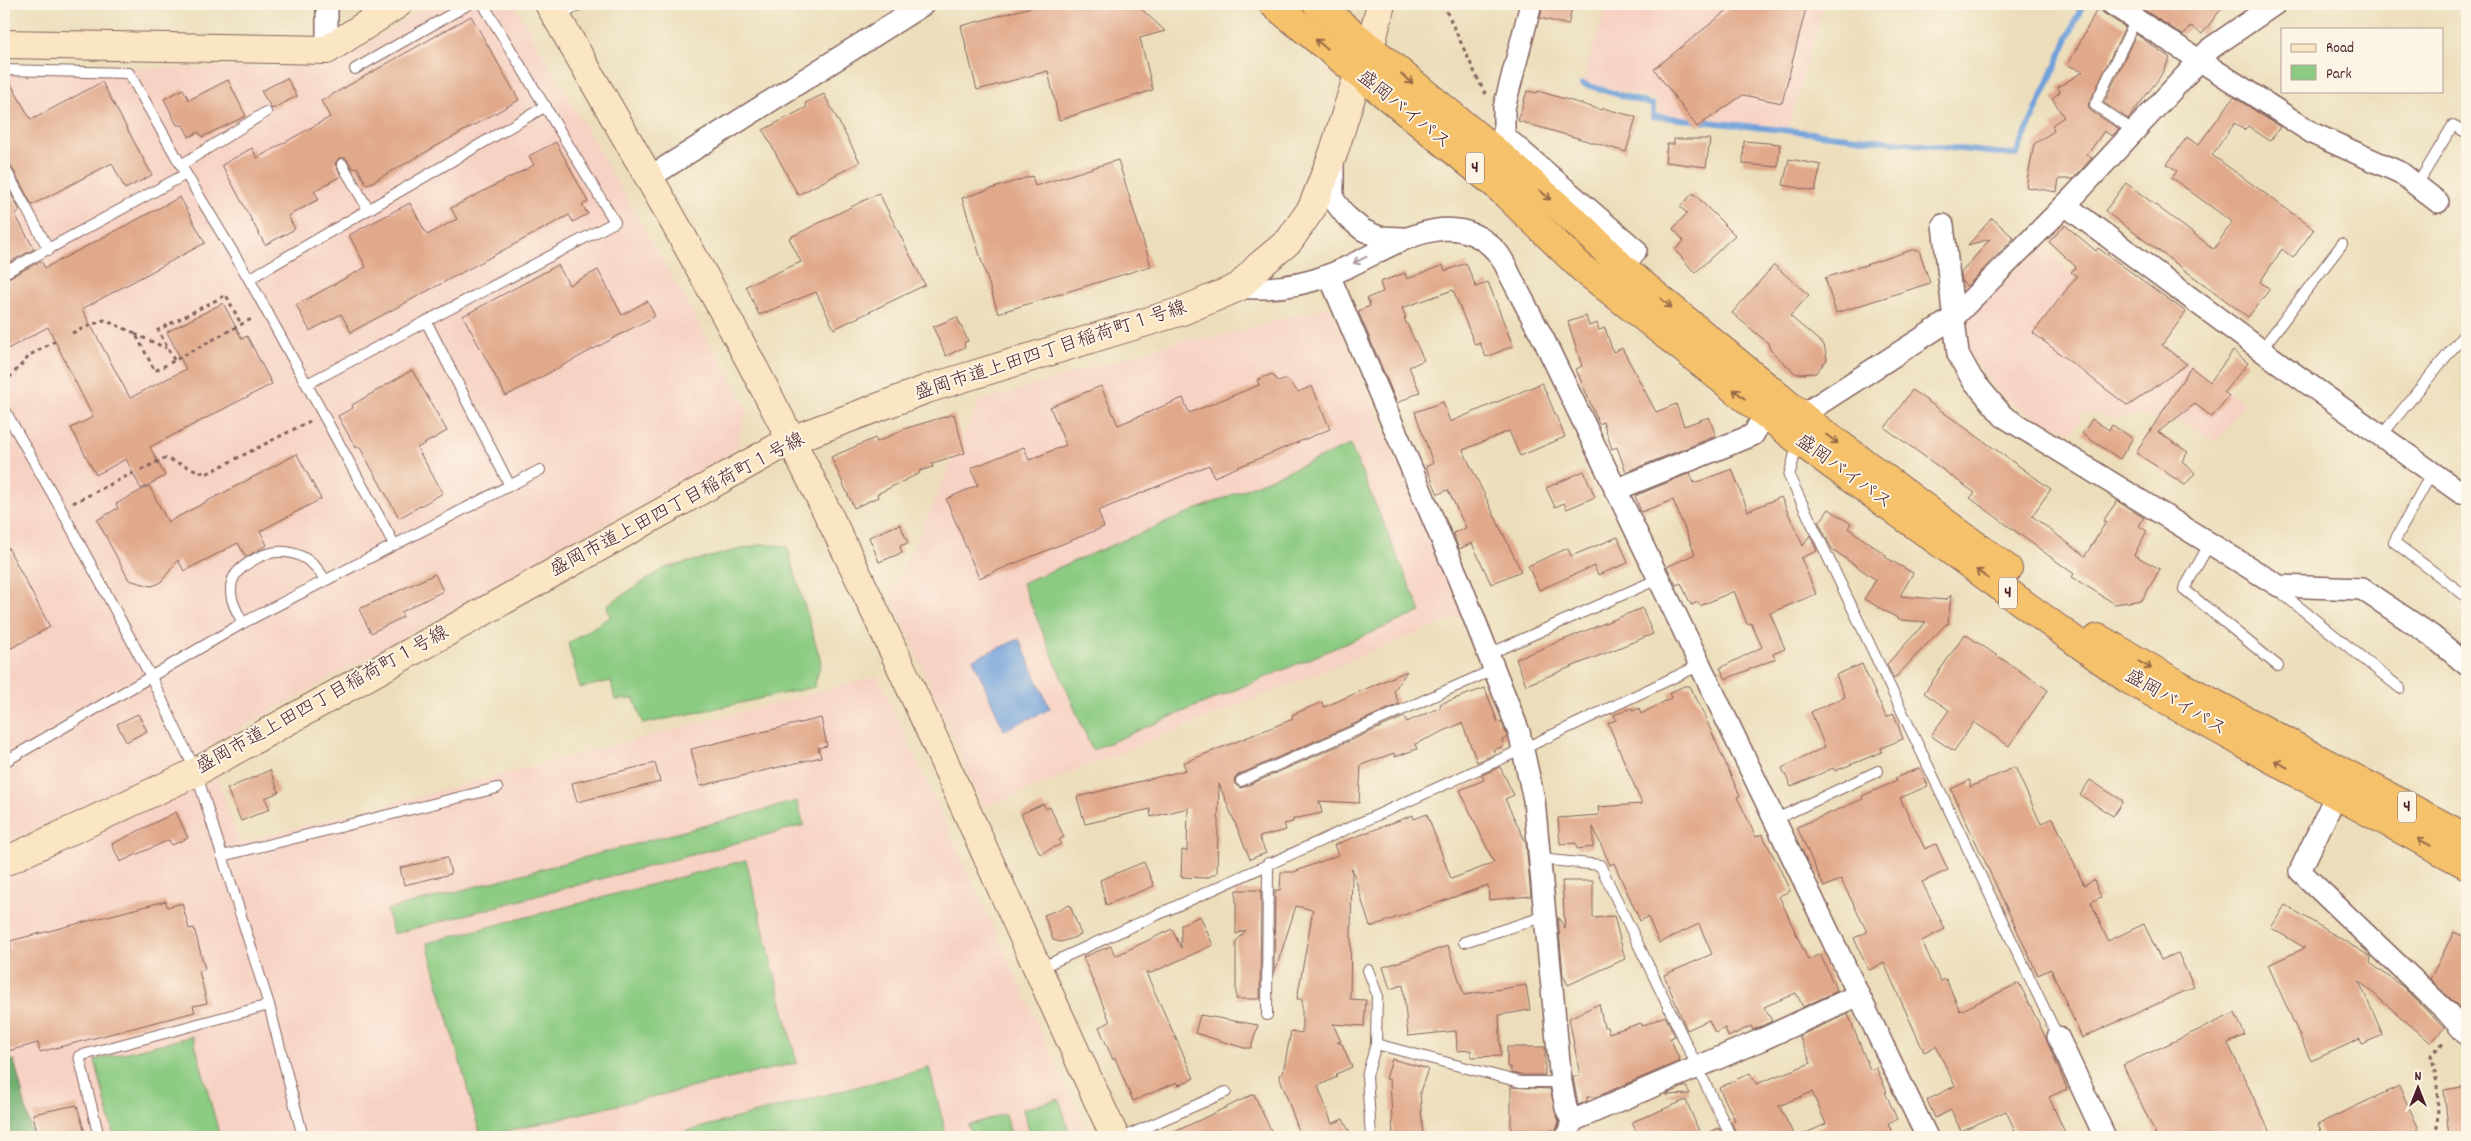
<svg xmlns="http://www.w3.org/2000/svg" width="2471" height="1141" font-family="Dekko,'Klee One',sans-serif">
	<rect width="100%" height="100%" fill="#fcf5e5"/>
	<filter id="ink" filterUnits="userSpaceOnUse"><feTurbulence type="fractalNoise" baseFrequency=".02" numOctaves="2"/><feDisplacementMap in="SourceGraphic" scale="10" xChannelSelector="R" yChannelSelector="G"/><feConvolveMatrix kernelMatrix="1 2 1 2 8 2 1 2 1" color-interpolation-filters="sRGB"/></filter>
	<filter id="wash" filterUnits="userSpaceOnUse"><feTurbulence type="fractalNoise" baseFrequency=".0096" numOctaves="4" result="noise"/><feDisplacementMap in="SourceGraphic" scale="20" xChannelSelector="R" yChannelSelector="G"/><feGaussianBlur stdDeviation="1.12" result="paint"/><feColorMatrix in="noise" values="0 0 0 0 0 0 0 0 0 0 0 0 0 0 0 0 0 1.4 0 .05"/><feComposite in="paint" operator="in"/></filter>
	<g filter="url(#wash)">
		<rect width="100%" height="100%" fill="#ecdebb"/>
		<g fill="#f6d2c4">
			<polygon points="430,4 514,4 748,409 735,451 208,747 239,843 878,676 1090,1137 4,1137 4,68 332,67"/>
			<polygon points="1608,4 1824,4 1788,128 1658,114 1658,101 1582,81"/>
			<polygon points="2043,244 2076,279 2244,403 2217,442 2182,422 2139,415 2116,418 2084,413 2073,432 2041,421 2004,399 1968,353 1965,324 1975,306"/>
			<polygon points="1330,306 1463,615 984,808 891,597 979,402 1188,339 1209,339"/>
		</g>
		<g fill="#8bcb82" stroke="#6a7556">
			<polygon points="1350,445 1421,612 1092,750 1022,583"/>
			<polygon points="762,544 787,546 821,662 814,687 643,724 634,699 615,700 611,681 580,688 568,643 610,617 607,605 665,568"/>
			<polygon points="797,801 804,825 393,934 387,910"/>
			<polygon points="746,860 797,1063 481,1137 427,943"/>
			<polygon points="193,1036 220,1137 114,1137 95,1060"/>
			<polygon points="929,1068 947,1137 664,1137"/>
			<polygon points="1059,1099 1071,1137 1031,1137 1023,1109"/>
			<polygon points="1005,1114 1012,1137 972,1137 968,1125"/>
		</g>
		<polygon fill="#70af70" stroke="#5d674e" points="14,1060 33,1137 4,1137 4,1062"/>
		<polygon fill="#70a0da" stroke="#5d6082" points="1019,639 1050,709 1004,730 973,659"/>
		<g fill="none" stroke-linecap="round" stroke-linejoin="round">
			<polyline stroke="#70a0da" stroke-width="6" points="1583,84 1653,105 1653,116 2016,155 2083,4"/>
		</g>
		<g id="blocks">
			<g fill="#e1a98b">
				<polygon points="1036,4 1136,4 1165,31 1140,38 1153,90 1059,120 1048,71 977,90 961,26 1031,7"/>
				<polygon points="1543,4 1573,4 1568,25 1540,18"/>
				<polygon points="1735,4 1807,4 1782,103 1743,95 1697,127 1654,69"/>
				<polygon points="2140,4 2225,4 2202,34 2191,26 2183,35 2138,6"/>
				<polygon points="2097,9 2125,27 2088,106 2091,111 2119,129 2112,136 2104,131 2087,155 2092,158 2073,179 2059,179 2057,192 2026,187 2034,144 2054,131 2052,125 2064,117 2052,98 2060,92 2058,87 2083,72 2068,65"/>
				<polygon points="471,16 519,100 367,185 357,167 353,169 346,158 339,158 335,164 341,176 314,191 319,199 288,216 295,229 265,245 222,165 252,148 257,158 330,117 321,101"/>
				<polygon points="2136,34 2170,58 2160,77 2128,119 2104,103"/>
				<polygon points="4,77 7,77 31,120 102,82 152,175 125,189 112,163 32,205 10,164 4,160"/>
				<polygon points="287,78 297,96 272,109 261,91"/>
				<polygon points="228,80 246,116 202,137 199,132 189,137 183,125 177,125 164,99 183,89 189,100"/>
				<polygon points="1527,91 1537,93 1538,91 1602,110 1603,108 1636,117 1626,152 1518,121"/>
				<polygon points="824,94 860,162 798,195 763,130 807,107 805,103"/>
				<polygon points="2234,97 2280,127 2270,141 2248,126 2244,130 2235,123 2212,155 2314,229 2293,258 2282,249 2260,282 2270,289 2248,317 2105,211 2126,183 2214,249 2232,222 2172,178 2177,171 2167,164 2187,137 2198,145"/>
				<polygon points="1674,139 1710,139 1706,167 1665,162 1667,144 1674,144"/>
				<polygon points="1744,141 1780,144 1778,167 1743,164"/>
				<polygon points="556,142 588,202 582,205 588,214 573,222 569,215 351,332 341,314 310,331 296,305 366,267 349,235 410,203 427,235 457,219 451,208 534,165 529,156"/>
				<polygon points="1789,159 1821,165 1815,191 1783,185"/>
				<polygon points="1118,160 1151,266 998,313 962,198 1032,176 1035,186"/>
				<polygon points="4,181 20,211 15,214 34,249 4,265"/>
				<polygon points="879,193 925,285 834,329 816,292 759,315 746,286 801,262 789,238"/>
				<polygon points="1693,193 1735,235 1695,273 1675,250 1684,241 1673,229 1687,213 1680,207"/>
				<polygon points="180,197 205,243 82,309 130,398 186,369 167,332 223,303 242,339 247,336 272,384 150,447 165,476 141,489 126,459 96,475 71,428 93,417 48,327 4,351 4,280 41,261 45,268"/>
				<polygon points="1992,218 2014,238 1967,286 1962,282 1961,273 1990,239 1968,245"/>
				<polygon points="2065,225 2096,251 2098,248 2186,312 2162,345 2187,364 2128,406 2033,333 2077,276 2071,272 2076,267 2049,242"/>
				<polygon points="1912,250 1919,250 1930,283 1836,313 1825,278"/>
				<polygon points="1466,263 1476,287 1488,282 1513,346 1486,357 1480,343 1475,345 1453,290 1402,308 1406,318 1404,318 1424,360 1409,367 1420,392 1397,403 1358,311 1370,306 1367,298 1383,292 1380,282 1405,273 1407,279 1443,265 1445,271"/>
				<polygon points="558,265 569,285 598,270 622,315 647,301 655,316 506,396 463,316"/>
				<polygon points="1774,265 1809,295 1790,316 1824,345 1827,359 1816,373 1796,374 1770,350 1768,343 1732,313"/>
				<polygon points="1586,316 1589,326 1597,323 1599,330 1605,328 1613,352 1622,348 1656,412 1676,404 1684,426 1709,417 1716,436 1626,472 1617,447 1612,449 1603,422 1599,424 1576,369 1582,366 1568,322"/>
				<polygon points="957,317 968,341 964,343 965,347 946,356 933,327"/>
				<polygon points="2233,351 2248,363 2224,392 2229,396 2212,417 2195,404 2158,432 2188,452 2182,461 2195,473 2185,485 2136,453 2191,367 2210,382"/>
				<polygon points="412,370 447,431 417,448 443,493 399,518 359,446 356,448 338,416 353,408 352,405"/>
				<polygon points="1272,374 1278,382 1287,379 1298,392 1312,386 1330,429 1214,477 1209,465 1098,511 1104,527 979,578 946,499 978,485 971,468 1024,447 1029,460 1066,445 1050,407 1101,386 1118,425 1183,398 1189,413 1259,385 1257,380"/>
				<polygon points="1542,383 1565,437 1520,456 1509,431 1463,450 1521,571 1491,584 1472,543 1459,549 1453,533 1466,528 1448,490 1438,494 1426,467 1433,463 1415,412 1443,402 1450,422"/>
				<polygon points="1912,390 2051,489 2032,516 2085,556 2106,522 2103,521 2117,501 2144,518 2139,526 2147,531 2134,555 2160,569 2142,600 2115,604 2072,577 2074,574 1970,498 1975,493 1885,428"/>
				<polygon points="954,414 965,453 932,463 933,467 919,471 920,473 877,494 878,497 854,508 831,457 875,438 877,442 907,428"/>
				<polygon points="2092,419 2109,430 2112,425 2133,438 2120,459 2082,434"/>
				<polygon points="297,454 321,499 260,531 267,545 246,557 238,543 184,571 178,560 160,583 152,586 143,584 129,580 97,520 118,508 116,504 149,486 168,522"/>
				<polygon points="1732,469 1748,511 1781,497 1803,546 1810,535 1817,551 1801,558 1816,594 1770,613 1785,649 1773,654 1775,659 1726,679 1720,668 1762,647 1751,623 1747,624 1734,591 1700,606 1698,602 1691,605 1681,583 1676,585 1667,567 1695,554 1673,500 1641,512 1635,496 1690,473 1694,483"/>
				<polygon points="1584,471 1595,497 1567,509 1564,503 1555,507 1546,488"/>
				<polygon points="1829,509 1851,524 1848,528 1886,555 1885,557 1913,573 1900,596 1946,600 1951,595 1948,624 1946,624 1894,679 1887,664 1926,622 1901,620 1864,599 1876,580 1832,549 1819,523"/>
				<polygon points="900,524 908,543 900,546 902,553 879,562 869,537"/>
				<polygon points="1618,537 1628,563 1598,575 1594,566 1539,590 1528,566 1568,548 1571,556"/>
				<polygon points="4,540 50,627 4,652"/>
				<polygon points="435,574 443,591 401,612 403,617 371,633 359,609"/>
				<polygon points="1642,608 1653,634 1526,685 1516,659"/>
				<polygon points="1965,634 2048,690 2009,746 1974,722 1954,751 1931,736 1949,710 1924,693"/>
				<polygon points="1862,664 1886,717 1894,714 1903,739 1881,748 1882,752 1835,771 1833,768 1791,787 1782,768 1825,747 1811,712 1845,697 1836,675"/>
				<polygon points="1407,671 1394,691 1399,704 1238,775 1234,780 1235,784 1240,788 1244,787 1404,717 1407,722 1441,707 1440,704 1485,688 1498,723 1501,721 1507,736 1507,738 1502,740 1504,746 1493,750 1495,754 1477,762 1462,723 1415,744 1417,749 1395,757 1394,753 1361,765 1359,803 1319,801 1322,813 1293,819 1293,822 1284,824 1286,830 1259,837 1266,853 1250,859 1219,784 1217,873 1206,878 1181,877 1182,850 1187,851 1188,808 1151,817 1150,809 1085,824 1077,797 1186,770 1183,763 1293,719 1292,715 1322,702 1324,707"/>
				<polygon points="1684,686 1690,686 1701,708 1740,796 1737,797 1756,837 1762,834 1778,865 1790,891 1779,896 1808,960 1820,954 1837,991 1803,1007 1796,993 1764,1007 1772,1021 1753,1030 1751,1026 1728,1037 1725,1028 1715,1033 1709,1020 1687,1030 1664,975 1712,954 1699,924 1659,943 1648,917 1640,921 1614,863 1610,865 1593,827 1593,847 1577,849 1576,843 1560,844 1558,818 1599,815 1598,807 1642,804 1608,723 1616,720 1614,715 1632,708 1633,711 1639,708 1641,714 1671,698 1669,693"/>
				<polygon points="138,714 147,731 126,742 117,724"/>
				<polygon points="821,718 827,746 818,748 821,757 700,786 691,749"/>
				<polygon points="655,763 660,782 577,802 572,783"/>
				<polygon points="1500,767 1514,795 1505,799 1526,843 1531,896 1489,900 1488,885 1370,927 1352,868 1350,999 1366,1000 1364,1026 1333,1024 1341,1042 1337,1042 1342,1044 1352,1067 1336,1074 1337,1077 1318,1086 1332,1124 1343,1119 1352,1137 1301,1137 1279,1075 1283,1073 1291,1031 1302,1033 1302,999 1297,999 1313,910 1296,906 1274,975 1275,890 1280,890 1281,872 1294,872 1338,855 1334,845 1413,815 1414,819 1427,814 1451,879 1494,863 1460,790 1484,780 1482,775"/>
				<polygon points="2015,767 2041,824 2053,818 2084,885 2094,880 2101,897 2091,902 2108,941 2144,924 2161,960 2178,953 2194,987 2082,1038 2051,969 2038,975 1951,789 1970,780 1970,787"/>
				<polygon points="1920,768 1928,786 1900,798 1925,849 1936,844 1948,870 1922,882 1945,929 1922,941 1940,981 1946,979 1960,1011 2019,983 2044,1034 2067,1089 2049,1097 2067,1137 2018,1137 2006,1111 1961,1131 1951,1110 1935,1118 1927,1100 1955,1086 1936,1046 1924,1052 1884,963 1869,970 1865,963 1854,938 1867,932 1841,879 1824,887 1797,827 1863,799 1862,796 1897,781 1895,778"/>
				<polygon points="270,770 279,792 265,798 270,809 241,821 227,789"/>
				<polygon points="2090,780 2123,801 2113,816 2080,795"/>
				<polygon points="1043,804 1046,809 1050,807 1064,837 1059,840 1061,844 1040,854 1021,814"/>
				<polygon points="176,812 188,838 172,845 169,840 120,862 112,844"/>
				<polygon points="447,857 451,874 404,885 400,868"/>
				<polygon points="1144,862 1154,886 1106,905 1100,880"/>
				<polygon points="1562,881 1593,881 1593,918 1614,916 1625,959 1568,985 1563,975 1558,917 1565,929"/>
				<polygon points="1236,890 1261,890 1260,999 1236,999 1236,942 1246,930 1236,934"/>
				<polygon points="166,901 167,907 182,903 189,929 194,928 205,969 199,971 207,1003 193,1006 195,1012 40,1052 38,1043 4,1052 4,950 11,948 10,941"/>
				<polygon points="1070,905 1081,935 1061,942 1053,940 1044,915"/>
				<polygon points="2285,905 2371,957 2370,963 2403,987 2444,1028 2431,1043 2359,981 2383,1035 2362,1044 2360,1039 2311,1061 2268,965 2305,948 2271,928"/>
				<polygon points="1200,916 1213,945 1151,973 1146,973 1194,1078 1179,1085 1177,1082 1133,1101 1115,1058 1113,1060 1099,1027 1110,1022 1083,957 1111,946 1115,956 1172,929 1181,948 1181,925"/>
				<polygon points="2454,932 2467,938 2467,1001 2460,1008 2430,979"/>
				<polygon points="1448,946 1464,995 1526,985 1530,1010 1499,1015 1501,1056 1471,1057 1471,1050 1457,1051 1456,1031 1408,1036 1403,985 1390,989 1383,967"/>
				<polygon points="1599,1004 1604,1027 1607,1027 1609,1033 1641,1023 1642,1026 1665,1016 1675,1036 1670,1038 1680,1061 1596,1097 1587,1097 1587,1101 1578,1105 1573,1077 1580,1076 1569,1018"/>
				<polygon points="2235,1013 2245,1035 2228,1043 2272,1137 2157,1137 2123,1065"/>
				<polygon points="1848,1014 1870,1070 1876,1067 1887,1092 1885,1092 1897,1119 1888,1123 1894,1137 1797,1137 1826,1124 1812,1092 1779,1106 1795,1137 1738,1137 1731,1122 1735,1120 1719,1088 1750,1073 1756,1084 1811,1063 1799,1036"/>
				<polygon points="1200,1015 1258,1025 1251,1048 1244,1048 1195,1033"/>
				<polygon points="1507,1047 1545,1047 1545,1075 1521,1075 1511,1073 1511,1067 1507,1067"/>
				<polygon points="1392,1059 1428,1069 1420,1092 1423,1137 1393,1137 1390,1080 1386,1079"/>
				<polygon points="1686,1086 1690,1094 1665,1095"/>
				<polygon points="2399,1086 2419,1129 2400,1137 2324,1137 2318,1124"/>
				<polygon points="2467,1086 2467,1137 2449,1137 2444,1090"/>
				<polygon points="1511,1087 1550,1089 1559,1122 1556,1130 1511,1130"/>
				<polygon points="1254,1094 1274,1137 1164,1137"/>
				<polygon points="1686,1100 1701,1136 1719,1128 1723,1137 1638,1137 1632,1122"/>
				<polygon points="77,1105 86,1137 38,1137 33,1114"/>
			</g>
		</g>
	</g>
	<g filter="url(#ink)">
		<use href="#blocks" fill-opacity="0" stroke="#83625d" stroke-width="1"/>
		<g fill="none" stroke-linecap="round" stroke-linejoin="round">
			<g stroke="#83625d" stroke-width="12">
				<g id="lane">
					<polyline points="558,17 580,4"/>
					<polyline points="355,69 469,4"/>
					<polyline points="4,70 129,73 186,174 249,279 394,544"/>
					<polyline points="2134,131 2095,105 2136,19"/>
					<polyline points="342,164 368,209"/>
					<polyline points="181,165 266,112"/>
					<polyline points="4,167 49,250"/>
					<polyline points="2417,185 2453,125 2467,133"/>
					<polyline points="4,273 186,174"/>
					<polyline points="249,279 546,106"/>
					<polyline points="427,323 509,484"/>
					<polyline points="2261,350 2342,244"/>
					<polyline points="307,384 615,222 483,4"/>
					<polyline points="4,409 61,509 151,677 196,772 269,1005 303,1137"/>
					<polyline points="2381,436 2467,331"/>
					<polyline points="1798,442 1789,476 2058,1037"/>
					<polyline points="2432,472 2394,542 2467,597"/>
					<polyline points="2210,543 2184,589 2278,666"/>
					<polyline points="2280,586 2284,595 2400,688"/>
					<path d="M243,623C236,610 228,597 232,582C234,573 242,567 250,562C278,544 308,550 325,580"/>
					<polyline points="1489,654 1658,579"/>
					<polyline points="4,762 243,623 540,470"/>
					<polyline points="1241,781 1495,669"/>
					<polyline points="1774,820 1878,771"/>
					<polyline points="222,856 497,788"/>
					<polyline points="1540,859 1600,865 1731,1137"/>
					<polyline points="1464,942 1546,916"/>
					<polyline points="1040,968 1523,749 1700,665"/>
					<polyline points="1368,970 1377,994 1376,1044"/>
					<polyline points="1267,1015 1268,863"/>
					<polyline points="99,1137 79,1056 269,1005"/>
					<polyline points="1124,1137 1226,1092"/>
					<polyline points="1371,1137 1367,1076 1376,1044 1520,1082 1561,1082"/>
				</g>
			</g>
			<g stroke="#83625d" stroke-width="24">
				<g id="street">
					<polyline points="327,4 327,50"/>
					<polyline points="1531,4 1504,108 1504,136 1636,250 1623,268"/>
					<polyline points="2112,4 2314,134 2401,173 2438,202"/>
					<polyline points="1333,162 1333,199 1346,216 1363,230 1379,237 1403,238"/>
					<polyline points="650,177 924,4"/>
					<polyline points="2065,205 2261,350 2461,493 2467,485"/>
					<polyline points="1943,225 1958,354 1972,379 2003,416 2279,586 2362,589 2432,636 2467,665"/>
					<polyline points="1329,275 1459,580 1519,732 1534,800 1561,1082 1566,1108 1572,1121 1567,1137"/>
					<path d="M1239,287C1270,290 1301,286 1329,275C1380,256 1447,198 1496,251C1503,258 1507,269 1511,277C1522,298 1532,318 1543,338L1927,1137"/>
					<polyline points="1792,424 1802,415 1953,318 2075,195 2211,48 2275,4"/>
					<polyline points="1615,490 1753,435 1765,414"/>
					<polyline points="2342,782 2300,871 2447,1012 2467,1035"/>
					<polyline points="2058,1037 2105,1137"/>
					<polyline points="1572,1121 1763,1039 1858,995"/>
				</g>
			</g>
			<g stroke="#83625d" stroke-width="30">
				<g id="secondary">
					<path d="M549,4C632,147 715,290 790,438C907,667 1006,905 1115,1137"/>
					<polyline points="4,44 327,50 398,4"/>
					<polyline points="4,862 196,772 791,440 927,389 1182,311 1239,287 1259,266 1289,241 1312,208 1333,154 1358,75 1370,48 1381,4"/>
				</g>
			</g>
			<g stroke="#83625d" stroke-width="30">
				<g id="highway">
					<polyline points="1273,4 1496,185 1583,269 1799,441 2129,680 2335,794 2467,865"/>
					<polyline points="1317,4 1498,153 1585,230 1623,268 1812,424 2008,569"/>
					<polyline points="2098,638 2178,684 2467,838"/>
				</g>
			</g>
			<g stroke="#83625d" stroke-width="3" stroke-dasharray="4 4" stroke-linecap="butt">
				<polyline points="1443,4 1483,90 1487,95"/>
				<polyline points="72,333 104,320 135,333 155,371 253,318"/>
				<polyline points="135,334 166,348"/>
				<polyline points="174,360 158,330 226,295 241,324"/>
				<polyline points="4,384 30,355 55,341"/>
				<polyline points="141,470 165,458 206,474 310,421"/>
				<polyline points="73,503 133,473"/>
				<path d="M2436,1137C2439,1109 2439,1082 2431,1055L2446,1040"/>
			</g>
			<use href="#lane" stroke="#fff" stroke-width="10"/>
			<use href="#street" stroke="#fff" stroke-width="21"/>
			<use href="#secondary" stroke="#fbe6c4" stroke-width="28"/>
			<use href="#highway" stroke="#f5c16b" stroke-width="28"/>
		</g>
		<defs><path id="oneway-shaft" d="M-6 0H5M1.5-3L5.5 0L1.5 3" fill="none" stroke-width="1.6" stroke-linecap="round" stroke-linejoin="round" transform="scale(1.25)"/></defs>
		<g stroke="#976848">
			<use href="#oneway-shaft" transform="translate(1321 44) rotate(-140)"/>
			<use href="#oneway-shaft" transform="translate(1407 79) rotate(39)"/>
			<use href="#oneway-shaft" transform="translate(1545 195) rotate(42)"/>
			<use href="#oneway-shaft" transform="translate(1666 303) rotate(40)"/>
			<use href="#oneway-shaft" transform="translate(1739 394) rotate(-141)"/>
			<use href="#oneway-shaft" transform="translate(1832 439) rotate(37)"/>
			<use href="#oneway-shaft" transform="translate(1982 574) rotate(-144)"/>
			<use href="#oneway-shaft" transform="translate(2145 665) rotate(30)"/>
			<use href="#oneway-shaft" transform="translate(2281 764) rotate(-151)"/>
			<use href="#oneway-shaft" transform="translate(2424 842) rotate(-152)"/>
		</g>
		<use stroke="#ae9aa0" href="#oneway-shaft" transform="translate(1360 260) rotate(154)"/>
	</g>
	<g text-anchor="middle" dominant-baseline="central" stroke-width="4" stroke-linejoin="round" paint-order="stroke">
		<g fill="#fcf5e5" stroke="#7f5f63" stroke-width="1">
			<rect x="1466" y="152.5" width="18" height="31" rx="4"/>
			<rect x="1999" y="577.5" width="18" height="31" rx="4"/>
			<rect x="2398" y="791.5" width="18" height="31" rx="4"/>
		</g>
		<g font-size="18" font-weight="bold" fill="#4a1f2b">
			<text x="1475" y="168">4</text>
			<text x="2008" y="593">4</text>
			<text x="2407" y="807">4</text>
		</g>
		<g font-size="19" fill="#4a1f2b" stroke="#fcf5e5">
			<text transform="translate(1403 111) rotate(39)">盛岡バイパス</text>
			<text transform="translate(1051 352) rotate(-18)">盛岡市道上田四丁目稲荷町１号線</text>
			<text transform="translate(1843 473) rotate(36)">盛岡バイパス</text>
			<text transform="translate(678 506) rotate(-28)">盛岡市道上田四丁目稲荷町１号線</text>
			<text transform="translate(323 701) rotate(-29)">盛岡市道上田四丁目稲荷町１号線</text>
			<text transform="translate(2175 704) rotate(30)">盛岡バイパス</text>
		</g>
	</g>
	<rect width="2471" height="1141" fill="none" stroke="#fcf5e5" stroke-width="20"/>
	<rect x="2281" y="28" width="162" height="65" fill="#fcf5e5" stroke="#b59f9b"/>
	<rect x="2291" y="44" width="25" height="8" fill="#fbe6c4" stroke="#b59f9b"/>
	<text x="2326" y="52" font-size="15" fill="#4a1f2b">Road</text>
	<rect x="2291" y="65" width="25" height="15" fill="#8bcb82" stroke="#b59f9b"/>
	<text x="2326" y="78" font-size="15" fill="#4a1f2b">Park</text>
	<g transform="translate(2418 1088)" stroke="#fcf5e5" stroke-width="4" paint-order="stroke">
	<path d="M0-4L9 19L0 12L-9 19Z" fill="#4a1f2b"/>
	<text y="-8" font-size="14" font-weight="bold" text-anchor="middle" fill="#4a1f2b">N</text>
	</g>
</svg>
